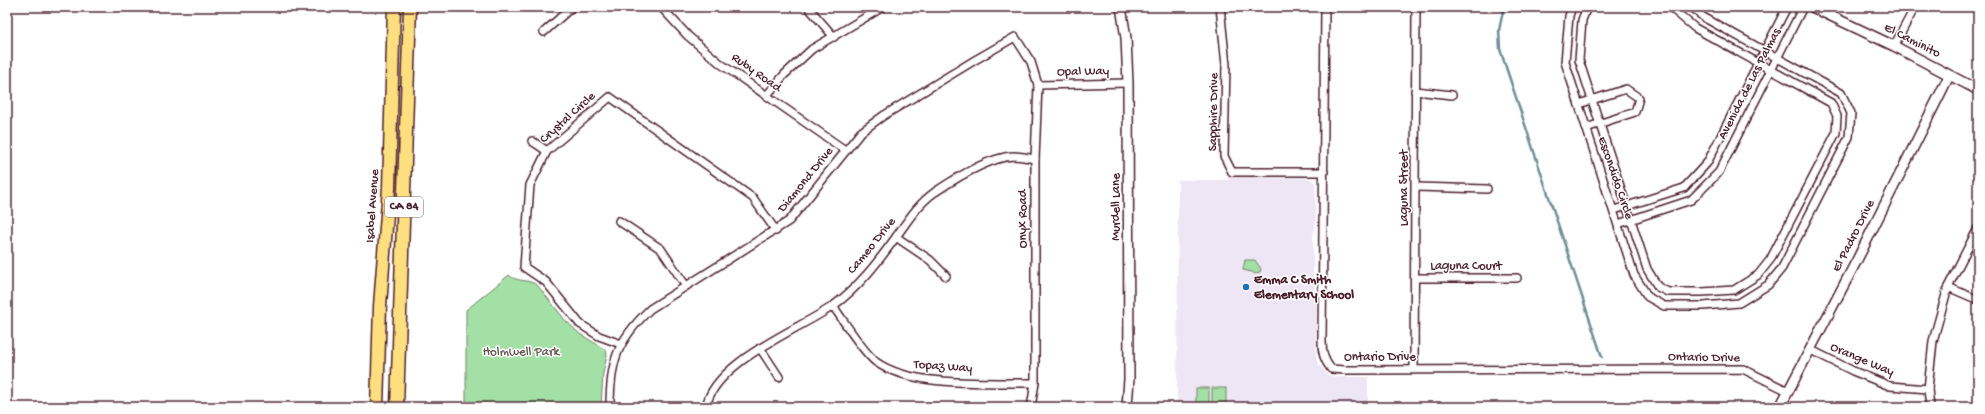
<svg xmlns="http://www.w3.org/2000/svg" width="1985" height="414" font-family="'Gochi Hand',sans-serif">
	<rect width="100%" height="100%" fill="#fff"/>
	<filter id="ink" filterUnits="userSpaceOnUse"><feTurbulence type="fractalNoise" baseFrequency=".025" numOctaves="2"/><feDisplacementMap in="SourceGraphic" scale="8" xChannelSelector="R" yChannelSelector="G"/><feConvolveMatrix kernelMatrix="1 2 1 2 8 2 1 2 1" color-interpolation-filters="sRGB"/></filter>
	<g filter="url(#ink)">
		<polygon fill="#eee6f4" points="1228,177 1306,178 1312,180 1315,183 1316,221 1313,235 1313,279 1316,294 1316,356 1318,364 1328,375 1336,377 1368,377 1368,407 1177,407 1178,180 1228,180"/>
		<g fill="#a3e0a6" stroke="#768068">
			<polygon points="1245,260 1255,260 1261,269 1260,272 1255,274 1252,272 1243,270"/>
			<path d="M509,275C517,283 529,278 538,286L566,321L580,334L606,350L607,355L603,373L601,407H466V310Z"/>
			<rect x="1196" y="388" width="13" height="19"/>
			<rect x="1212" y="388" width="14" height="19"/>
		</g>
		<g fill="none" stroke-linecap="round" stroke-linejoin="round">
			<polyline stroke="#6f8e97" stroke-width="2.5" points="1504,7 1499,30 1500,49 1602,357"/>
			<g stroke="#4a1f2b" stroke-width="10">
				<g id="street">
					<polyline points="661,7 688,36 721,64 845,150"/>
					<polyline points="808,7 834,37"/>
					<polyline points="1220,7 1226,65 1224,156 1232,172 1324,172"/>
					<path d="M1325,7L1322,342C1322,353 1324,360 1331,369L1345,370L1743,369L1788,391"/>
					<polyline points="1572,7 1569,16 1565,62 1634,275 1648,297 1664,306 1703,306 1739,303 1768,285 1782,268 1849,137 1851,113 1841,93 1703,17 1692,7"/>
					<polyline points="1587,7 1582,20 1579,60 1647,269 1658,287 1668,292 1702,292 1734,290 1758,275 1770,260 1836,133 1837,116 1831,103 1695,28 1670,7"/>
					<polyline points="544,32 572,7"/>
					<polyline points="1894,46 1915,7"/>
					<polyline points="1038,85 1128,83"/>
					<polyline points="1415,91 1452,95"/>
					<polyline points="767,95 784,75 812,49 883,7"/>
					<polyline points="1579,104 1626,89 1639,98 1635,112 1586,128"/>
					<polyline points="532,141 547,151"/>
					<polyline points="1416,187 1487,189"/>
					<polyline points="1614,210 1684,188 1707,163 1787,7"/>
					<polyline points="619,221 661,249 686,286"/>
					<polyline points="1618,224 1691,200 1719,172 1803,7"/>
					<polyline points="896,237 930,260 946,276"/>
					<polyline points="1416,278 1517,278"/>
					<polyline points="1948,287 1978,300"/>
					<path d="M833,306C844,321 862,351 876,362C912,388 990,382 1035,383"/>
					<polyline points="621,344 599,336 580,324 546,282 524,267 530,185 547,151 610,97 753,198 776,231"/>
					<polyline points="760,348 779,377"/>
					<polyline points="1811,350 1853,371 1890,386 1928,389"/>
					<polyline points="1414,369 1416,7"/>
					<path d="M610,407C610,361 617,341 650,309L789,221L861,132L883,116L975,60L1015,37L1031,62L1038,85L1035,159V383L1031,407"/>
					<path d="M706,407C714,362 798,330 833,306C858,288 878,262 896,237C908,220 918,204 935,192C956,178 989,157 1014,156C1021,156 1028,158 1035,159"/>
					<polyline points="1930,407 1928,389 1933,341 1948,287 1978,228"/>
				</g>
			</g>
			<g stroke="#4a1f2b" stroke-width="12">
				<g id="secondary">
					<polyline points="1121,7 1126,38 1128,83 1129,379 1127,407"/>
					<polyline points="1812,7 1894,46 1978,90"/>
					<polyline points="1780,407 1857,260 1949,76"/>
				</g>
			</g>
			<g stroke="#4a1f2b" stroke-width="15">
				<g id="highway">
					<polyline points="377,407 380,306 389,188 394,7"/>
					<polyline points="397,407 410,7"/>
				</g>
			</g>
			<use href="#street" stroke="#fff" stroke-width="7"/>
			<use href="#secondary" stroke="#fff" stroke-width="9"/>
			<use href="#highway" stroke="#fedf80" stroke-width="12"/>
		</g>
	</g>
	<circle fill="#1f6fb2" stroke="#fff" stroke-width="1.5" cx="1246" cy="287" r="4"/>
	<g text-anchor="middle" dominant-baseline="central" stroke-width="3" stroke-linejoin="round" paint-order="stroke">
		<rect fill="#fff" stroke="#80626b" stroke-width="1" x="385" y="197" width="38" height="20" rx="3"/>
		<g font-size="12" font-weight="bold" fill="#4a1f2b">
			<text x="404" y="207">CA 84</text>
		</g>
		<g font-size="13" fill="#4a1f2b" stroke="#fff">
			<text transform="translate(1912 41) rotate(27)">El Caminito</text>
			<text transform="translate(1083 72) rotate(-1)">Opal Way</text>
			<text transform="translate(756 73) rotate(35)">Ruby Road</text>
			<text transform="translate(1750 84) rotate(-63)">Avenida de Las Palmas</text>
			<text transform="translate(1214 112) rotate(-89)">Sapphire Drive</text>
			<text transform="translate(568 118) rotate(-42)">Crystal Circle</text>
			<text transform="translate(1615 178) rotate(71)">Escondido Circle</text>
			<text transform="translate(806 180) rotate(-51)">Diamond Drive</text>
			<text transform="translate(1404 188) rotate(-90)">Laguna Street</text>
			<text transform="translate(373 206) rotate(-86)">Isabel Avenue</text>
			<text transform="translate(1116 207) rotate(-90)">Murdell Lane</text>
			<text transform="translate(1023 219) rotate(-90)">Onyx Road</text>
			<text transform="translate(1854 236) rotate(-63)">El Padro Drive</text>
			<text transform="translate(872 246) rotate(-51)">Cameo Drive</text>
			<text x="1466" y="266">Laguna Court</text>
			<text x="1380" y="357">Ontario Drive</text>
			<text transform="translate(1704 358) rotate(1)">Ontario Drive</text>
			<text transform="translate(1862 360) rotate(23)">Orange Way</text>
			<text transform="translate(943 367) rotate(4)">Topaz Way</text>
		</g>
		<g font-size="13" font-weight="bold" fill="#4a1f2b" stroke="#fff" text-anchor="start">
			<text x="1254" y="280">Emma C Smith<tspan x="1254" dy="15">Elementary School</tspan></text>
		</g>
		<g font-size="13" fill="#655950" stroke="#fff">
			<text x="521" y="352">Holmwell Park</text>
		</g>
	</g>
	<rect width="1985" height="414" fill="none" stroke="#fff" stroke-width="24"/>
	<rect x="12" y="12" width="1961" height="390" fill="none" stroke="#4a1f2b" stroke-width="1.5" filter="url(#ink)"/>
</svg>
